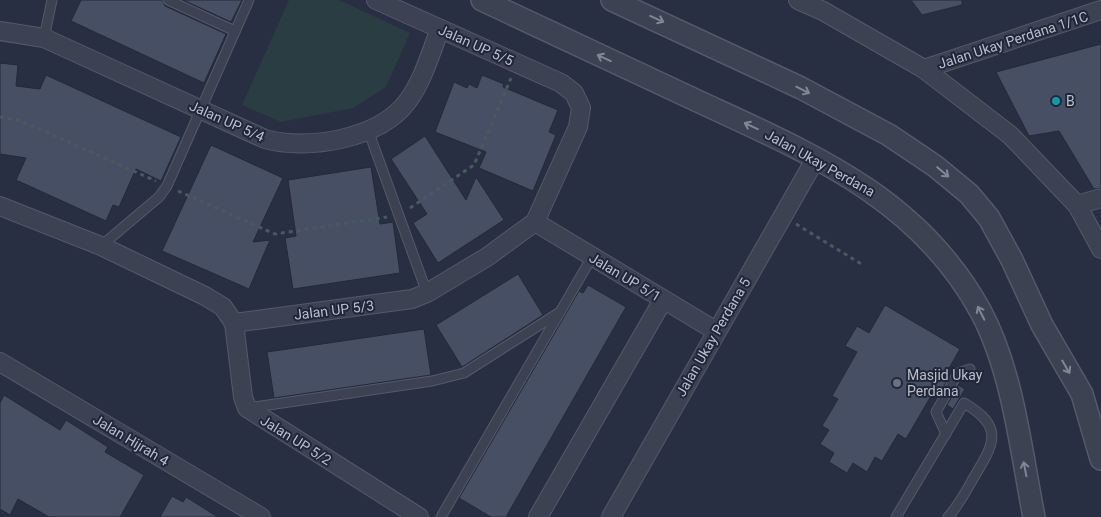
<svg xmlns="http://www.w3.org/2000/svg" width="1101" height="517" font-family="Roboto,sans-serif">
	<rect width="100%" height="100%" fill="#282f42"/>
	<polygon fill="#2a3d43" points="289,0 339,0 410,33 386,87 353,108 281,122 242,105"/>
	<g fill="#474f64" stroke="#23293a">
		<polygon points="81,0 162,0 165,6 226,34 204,83 71,21"/>
		<polygon points="183,0 242,0 231,22"/>
		<polygon points="911,0 962,0 962,5 922,15"/>
		<polygon points="1101,44 1101,188 1094,189 1059,131 1029,136 996,72"/>
		<polygon points="0,63 18,65 16,86 40,89 46,75 181,137 161,181 136,169 119,207 113,205 106,221 16,180 26,158 0,154"/>
		<polygon points="482,75 504,84 503,87 558,110 549,132 556,135 533,191 479,168 486,152 435,132 454,82 467,88 469,84 477,88"/>
		<polygon points="425,136 466,200 476,177 504,220 438,263 413,223 427,214 391,159"/>
		<polygon points="211,145 283,178 253,242 270,240 249,289 162,251"/>
		<polygon points="371,167 380,224 393,222 400,273 293,289 285,238 296,236 288,180"/>
		<polygon points="518,274 543,315 462,367 436,325"/>
		<polygon points="588,285 626,307 506,517 491,517 459,498 579,291 583,293"/>
		<polygon points="885,305 960,349 944,377 948,379 936,399 931,396 906,439 898,434 882,461 875,457 867,472 853,463 847,473 829,462 834,453 820,444 829,430 822,426 838,399 832,396 857,352 845,346 857,326 869,333"/>
		<polygon points="424,329 431,375 274,398 267,352"/>
		<polygon points="958,385 965,389 953,409 947,405"/>
		<polygon points="4,395 60,430 66,420 108,447 105,452 144,475 120,517 49,517 18,499 10,515 0,509 0,403"/>
		<polygon points="172,496 183,502 186,497 218,517 160,517"/>
	</g>
	<g fill="none" stroke-linecap="round" stroke-linejoin="round">
		<g stroke="#545a69" stroke-width="11">
			<g id="service">
				<polyline points="168,0 235,31"/>
				<polyline points="44,38 52,0"/>
				<polyline points="368,130 427,293"/>
				<polyline points="101,246 159,197 167,186 249,0"/>
				<polyline points="248,408 432,381 464,373 560,312"/>
				<polyline points="946,434 936,412 958,373 970,369"/>
				<polyline points="441,517 592,257"/>
				<path d="M896,517L964,403C1005,427 994,444 974,477C966,491 959,505 948,517"/>
			</g>
		</g>
		<g stroke="#545a69" stroke-width="20">
			<g id="minor">
				<polyline points="798,0 823,11 924,69 1010,135 1077,205 1101,249"/>
				<path d="M0,31L44,38L265,139C307,151 379,139 407,102C423,81 430,54 440,29"/>
				<polyline points="924,69 1101,10"/>
				<polyline points="1077,205 1101,198"/>
				<polyline points="0,206 101,246 205,296 223,307 234,323 412,299 427,293 487,257 535,222 578,127 581,108 574,93 561,83 376,0"/>
				<polyline points="535,222 716,331"/>
				<polyline points="234,323 243,397 247,408 419,517"/>
				<polyline points="0,362 261,517"/>
				<polyline points="538,517 663,300"/>
				<polyline points="611,517 816,158"/>
			</g>
		</g>
		<g stroke="#545a69" stroke-width="24">
			<g id="tertiary">
				<path d="M482,0C551,33 620,65 689,97C804,151 917,194 981,312C1013,372 1021,451 1034,517"/>
				<polyline points="612,0 801,88 889,135 935,166 969,194 989,218 1012,260 1042,325 1082,394 1101,459"/>
			</g>
		</g>
		<g stroke="#485a60" stroke-width="3" stroke-dasharray="4 4" stroke-linecap="butt">
			<polyline points="0,117 19,120 156,181"/>
			<polyline points="178,191 275,234 387,217"/>
			<polyline points="410,208 474,165 511,78"/>
			<polyline points="796,224 863,265"/>
		</g>
		<use href="#service" stroke="#3c4252" stroke-width="9"/>
		<use href="#minor" stroke="#3c4252" stroke-width="18"/>
		<use href="#tertiary" stroke="#3c4252" stroke-width="21"/>
	</g>
	<defs><path id="oneway-shaft" d="M-6 0H5M1.5-3L5.5 0L1.5 3" fill="none" stroke-width="1.6" stroke-linecap="round" stroke-linejoin="round" transform="scale(1.25)"/></defs>
	<g stroke="#818695">
		<use href="#oneway-shaft" transform="translate(657 19) rotate(24)"/>
		<use href="#oneway-shaft" transform="translate(604 58) rotate(-155)"/>
		<use href="#oneway-shaft" transform="translate(803 90) rotate(27)"/>
		<use href="#oneway-shaft" transform="translate(751 126) rotate(-155)"/>
		<use href="#oneway-shaft" transform="translate(943 172) rotate(40)"/>
		<use href="#oneway-shaft" transform="translate(981 313) rotate(-117)"/>
		<use href="#oneway-shaft" transform="translate(1066 367) rotate(60)"/>
		<use href="#oneway-shaft" transform="translate(1025 469) rotate(-101)"/>
	</g>
	<circle fill="#0f9aa8" stroke="#212738" stroke-width="2" cx="1056" cy="101" r="5"/>
	<circle fill="#6b7280" stroke="#212738" stroke-width="2" cx="897" cy="383" r="5"/>
	<g text-anchor="middle" dominant-baseline="central" stroke-width="4" stroke-linejoin="round" paint-order="stroke">
		<g font-size="14" fill="#b9becc" stroke="#212738">
			<text transform="translate(1013 40) rotate(-18)">Jalan Ukay Perdana 1/1C</text>
			<text transform="translate(476 45) rotate(24)">Jalan UP 5/5</text>
			<text transform="translate(227 121) rotate(24)">Jalan UP 5/4</text>
			<text transform="translate(820 163) rotate(29)">Jalan Ukay Perdana</text>
			<text transform="translate(625 277) rotate(31)">Jalan UP 5/1</text>
			<text transform="translate(334 310) rotate(-7)">Jalan UP 5/3</text>
			<text transform="translate(713 337) rotate(-60)">Jalan Ukay Perdana 5</text>
			<text transform="translate(131 440) rotate(31)">Jalan Hijrah 4</text>
			<text transform="translate(296 440) rotate(32)">Jalan UP 5/2</text>
		</g>
		<g font-size="14" fill="#b9becc" stroke="#212738" text-anchor="start">
			<text x="1066" y="101">B</text>
			<text x="907" y="375">Masjid Ukay<tspan x="907" dy="16">Perdana</tspan></text>
		</g>
	</g>
</svg>
